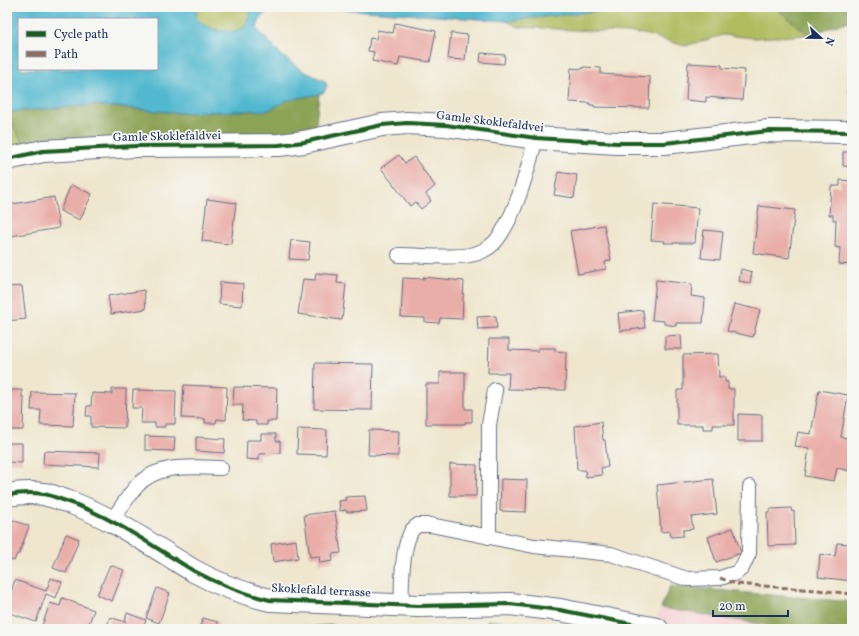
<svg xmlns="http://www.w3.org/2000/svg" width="859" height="636" font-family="Vollkorn,serif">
	<rect width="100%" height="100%" fill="#f6f6f2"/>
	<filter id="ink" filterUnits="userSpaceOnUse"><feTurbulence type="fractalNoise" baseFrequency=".025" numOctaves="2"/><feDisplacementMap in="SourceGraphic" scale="8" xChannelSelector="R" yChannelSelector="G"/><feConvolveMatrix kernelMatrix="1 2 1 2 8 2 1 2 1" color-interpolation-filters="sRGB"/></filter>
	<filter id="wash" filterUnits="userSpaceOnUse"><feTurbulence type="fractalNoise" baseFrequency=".012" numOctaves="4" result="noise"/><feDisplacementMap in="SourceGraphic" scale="16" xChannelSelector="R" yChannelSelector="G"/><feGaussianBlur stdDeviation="0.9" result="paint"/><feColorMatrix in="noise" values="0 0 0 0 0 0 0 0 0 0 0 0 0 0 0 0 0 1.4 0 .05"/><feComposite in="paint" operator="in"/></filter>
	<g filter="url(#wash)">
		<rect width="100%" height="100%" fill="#efe6cd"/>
		<polygon fill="#f7cfd1" points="661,608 790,629 653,629"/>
		<g fill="#afbb5d" stroke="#65755e">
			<polygon points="197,7 253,7 244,28 234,33 204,27 196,18"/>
			<polygon points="635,7 775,7 809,35 755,38 723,35 685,46 644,34 519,27 506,21"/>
			<polygon points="7,114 25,147 7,151"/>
		</g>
		<g fill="#8ba354" stroke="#536959">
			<polygon points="775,7 852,7 852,20 809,35"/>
			<polygon points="319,94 315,132 164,137 25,147 7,114 7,112 93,105 179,113 269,110 287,100"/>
			<polygon points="670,586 852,602 852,629 790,629 661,608"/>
			<polygon points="487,620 533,625 533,629 487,629"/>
		</g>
		<g fill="#51b8cf" stroke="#367496" fill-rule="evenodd">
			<path d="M7,7H197L196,18C208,31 229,35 244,28L253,7H277L261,16L257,29L281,55L303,71L325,81L327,86L324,92L319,94L288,100L269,110L179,113L93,105L7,112ZM19,19H157V69H19Z"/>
			<polygon points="310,7 635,7 506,21"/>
		</g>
		<g id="blocks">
			<g fill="#eaaea9">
				<polygon points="395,23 436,31 430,62 400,57 398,66 372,61 374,52 368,51 370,38 376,39 378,30 393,33"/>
				<polygon points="451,33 468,35 465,60 448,59"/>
				<polygon points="481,53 505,55 504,64 480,62"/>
				<polygon points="688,63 722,65 722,68 745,70 742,100 706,97 706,102 686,100"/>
				<polygon points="583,67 601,68 601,74 650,77 649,108 594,107 594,105 590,105 590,103 569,102 571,68 583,69"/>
				<polygon points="852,74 852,93 847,92"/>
				<polygon points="843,152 852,152 852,167 843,166"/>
				<polygon points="399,155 405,163 414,157 435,186 426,194 431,201 421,209 415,202 410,206 381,168"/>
				<polygon points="558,172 577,175 574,198 554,195"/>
				<polygon points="840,180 852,181 852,265 839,264 840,248 835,247 836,220 833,220 833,215 829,215 831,186 840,186"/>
				<polygon points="71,185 92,194 80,220 60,211"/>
				<polygon points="54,197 59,228 11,236 12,240 7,240 7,205"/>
				<polygon points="207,199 236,203 231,244 202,241"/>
				<polygon points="654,204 698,208 695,243 664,243 665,241 651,240"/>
				<polygon points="759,206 795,210 789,258 753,253"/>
				<polygon points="604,225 611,260 605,262 606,269 578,274 570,231"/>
				<polygon points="704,230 723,232 720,260 701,258"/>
				<polygon points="291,240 310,242 308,260 289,259"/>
				<polygon points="741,269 752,272 750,283 739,281"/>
				<polygon points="316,273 338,275 337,283 346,284 342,320 298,314 303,279 315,280"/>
				<polygon points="423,277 464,281 462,319 440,318 439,323 425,322 425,318 401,317 403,278 424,279"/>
				<polygon points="656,280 692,284 691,296 705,298 703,323 676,323 676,326 664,324 664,321 652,320"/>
				<polygon points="220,282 243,284 242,306 219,304"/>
				<polygon points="22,286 26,319 7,321 7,287"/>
				<polygon points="144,290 146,309 111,314 108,296"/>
				<polygon points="734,304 760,310 753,337 727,331"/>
				<polygon points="643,310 645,328 620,331 618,313"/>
				<polygon points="496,316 497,328 478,329 477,317"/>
				<polygon points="681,335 682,349 665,349 665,336"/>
				<polygon points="489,339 509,339 509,350 538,351 538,348 555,348 555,351 566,352 565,390 508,389 509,373 488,373"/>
				<polygon points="718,354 719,377 725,377 725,382 728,382 728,389 734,389 734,425 713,425 713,429 703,429 703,425 677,425 677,390 683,390 683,355"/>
				<polygon points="315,363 373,364 372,410 314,409"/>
				<polygon points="440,372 465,372 465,409 472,409 472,422 465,422 465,424 426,424 426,384 440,384"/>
				<polygon points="184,385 227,387 226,420 217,419 216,423 205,423 205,419 182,418"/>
				<polygon points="234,387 277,388 276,421 267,421 267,425 256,425 256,421 242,420 243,405 233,405"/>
				<polygon points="112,389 126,389 125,428 91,427 91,416 86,416 87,406 91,406 92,393 112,394"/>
				<polygon points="7,390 22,390 22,397 24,397 23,430 7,430"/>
				<polygon points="133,390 176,391 175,424 165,424 165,427 155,427 155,423 141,423 142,408 132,408"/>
				<polygon points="819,390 848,395 841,437 852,439 852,460 850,471 837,468 834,481 805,476 809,448 795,446 798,432 811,434"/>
				<polygon points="32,392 75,393 73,426 40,425 41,410 31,410"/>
				<polygon points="738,414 762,415 762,441 738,441"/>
				<polygon points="601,422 603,440 605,440 608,467 601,468 602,475 586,477 585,470 577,470 575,426"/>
				<polygon points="298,429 327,430 326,455 297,454"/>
				<polygon points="369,430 399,431 398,456 368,455"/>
				<polygon points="261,434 276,434 276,441 280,441 280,453 259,454 259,460 246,459 247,440 261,440"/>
				<polygon points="145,436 175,437 174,451 145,450"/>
				<polygon points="196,437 225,439 224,453 196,451"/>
				<polygon points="7,443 22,443 22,463 7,462"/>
				<polygon points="44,451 100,453 99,467 43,464"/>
				<polygon points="450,464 477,465 476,496 450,496"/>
				<polygon points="501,479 527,480 526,512 500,511"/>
				<polygon points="713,479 717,514 691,517 693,529 683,530 683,536 671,537 670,531 661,532 657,485"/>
				<polygon points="365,496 367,511 347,512 346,510 340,511 339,501 346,500 345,497"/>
				<polygon points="791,508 792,512 794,511 795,545 768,546 767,512 770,512 770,509"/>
				<polygon points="335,511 341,553 332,554 333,561 320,563 319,556 310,557 304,515"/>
				<polygon points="7,518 29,526 19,554 17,554 14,561 7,558"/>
				<polygon points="733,528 741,553 716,562 708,537"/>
				<polygon points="66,534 79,539 66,573 53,568"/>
				<polygon points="296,540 298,558 273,562 271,544"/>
				<polygon points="837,543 852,544 852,581 818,577 820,554 835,556"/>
				<polygon points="110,565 124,570 112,601 97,595"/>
				<polygon points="51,578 62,582 56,598 46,594 36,622 7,612 7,589 11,591 15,580 46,591"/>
				<polygon points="157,588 170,593 159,623 146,618"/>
				<polygon points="62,598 94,610 87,629 51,629 42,626 50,603 60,606"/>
				<polygon points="127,613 146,620 143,629 106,629 110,617 125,622"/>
				<polygon points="203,618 218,622 216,629 199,629"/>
				<polygon points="335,624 335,629 308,629 308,626"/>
				<polygon points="257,625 271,626 271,629 256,629"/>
			</g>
		</g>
	</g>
	<g filter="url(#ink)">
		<use href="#blocks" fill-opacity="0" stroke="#656f85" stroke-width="1"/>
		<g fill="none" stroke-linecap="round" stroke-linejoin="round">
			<g stroke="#656f85" stroke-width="16">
				<g id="lane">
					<path d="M399,255C422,255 448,259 470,255C478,254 488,249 494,243C515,220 528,168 536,138"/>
					<path d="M112,520C120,510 127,497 136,487C156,463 193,467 221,468"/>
					<polyline points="489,537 489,425 495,390"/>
					<path d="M402,605C401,586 402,551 410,534C411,530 415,527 418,525H431L534,546L611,554L687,579L720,578L736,573L742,568L749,553L750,487"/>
				</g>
			</g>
			<g stroke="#656f85" stroke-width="24">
				<g id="street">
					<polyline points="7,159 43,151 136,146 279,145 304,142 382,125 407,123 446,125 536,138 617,143 665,143 769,131 852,132"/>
					<path d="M7,495C19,493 31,492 43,494C51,495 59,499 66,501C113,517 152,546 194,571C218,584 244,594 270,600L418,606L510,604L560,610L657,629"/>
				</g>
			</g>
			<use href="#lane" stroke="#fff" stroke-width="14"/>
			<use href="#street" stroke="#fff" stroke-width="22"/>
			<polyline stroke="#8d6e63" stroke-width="3" stroke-dasharray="6 3" stroke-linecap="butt" points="720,578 736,584 817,590 852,594"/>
			<g stroke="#f6f6f2" stroke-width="6">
				<g id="cycleway">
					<polyline points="7,159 43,151 136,146 279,145 304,142 382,125 407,123 446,125 536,138 617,143 665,143 769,131 852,132"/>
					<path d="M7,495C19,493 31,492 43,494C51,495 59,499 66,501C113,517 152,546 194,571C218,584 244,594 270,600L418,606L510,604L560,610L657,629"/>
				</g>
			</g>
			<use href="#cycleway" stroke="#1b5e20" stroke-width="4"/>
		</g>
	</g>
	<g text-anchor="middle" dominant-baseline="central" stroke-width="3.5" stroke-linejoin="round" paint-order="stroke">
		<g font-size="12" fill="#1b2f5e" stroke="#f6f6f2">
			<text transform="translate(490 122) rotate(7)">Gamle Skoklefaldvei</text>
			<text transform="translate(167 137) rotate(-1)">Gamle Skoklefaldvei</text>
			<text transform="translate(321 591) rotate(3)">Skoklefald terrasse</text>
		</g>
	</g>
	<rect width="859" height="636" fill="none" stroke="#f6f6f2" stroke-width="24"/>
	<rect x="18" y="18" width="140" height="52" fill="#f6f6f2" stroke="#9ea6b7"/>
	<rect x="26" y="31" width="20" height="6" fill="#1b5e20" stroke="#9ea6b7"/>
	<text x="54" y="38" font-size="12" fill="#1b2f5e">Cycle path</text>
	<rect x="26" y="51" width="20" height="6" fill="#8d6e63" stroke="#9ea6b7"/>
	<text x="54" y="58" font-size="12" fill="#1b2f5e">Path</text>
	<g transform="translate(821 38) rotate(112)" stroke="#f6f6f2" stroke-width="3" paint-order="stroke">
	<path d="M0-3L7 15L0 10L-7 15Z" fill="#1b2f5e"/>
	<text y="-6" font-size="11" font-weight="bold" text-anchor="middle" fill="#1b2f5e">N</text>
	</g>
	<path d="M713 610v6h75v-6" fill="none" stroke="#1b2f5e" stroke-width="2"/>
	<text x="719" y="610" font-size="12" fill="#1b2f5e" stroke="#f6f6f2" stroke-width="3" paint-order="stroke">20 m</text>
</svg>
